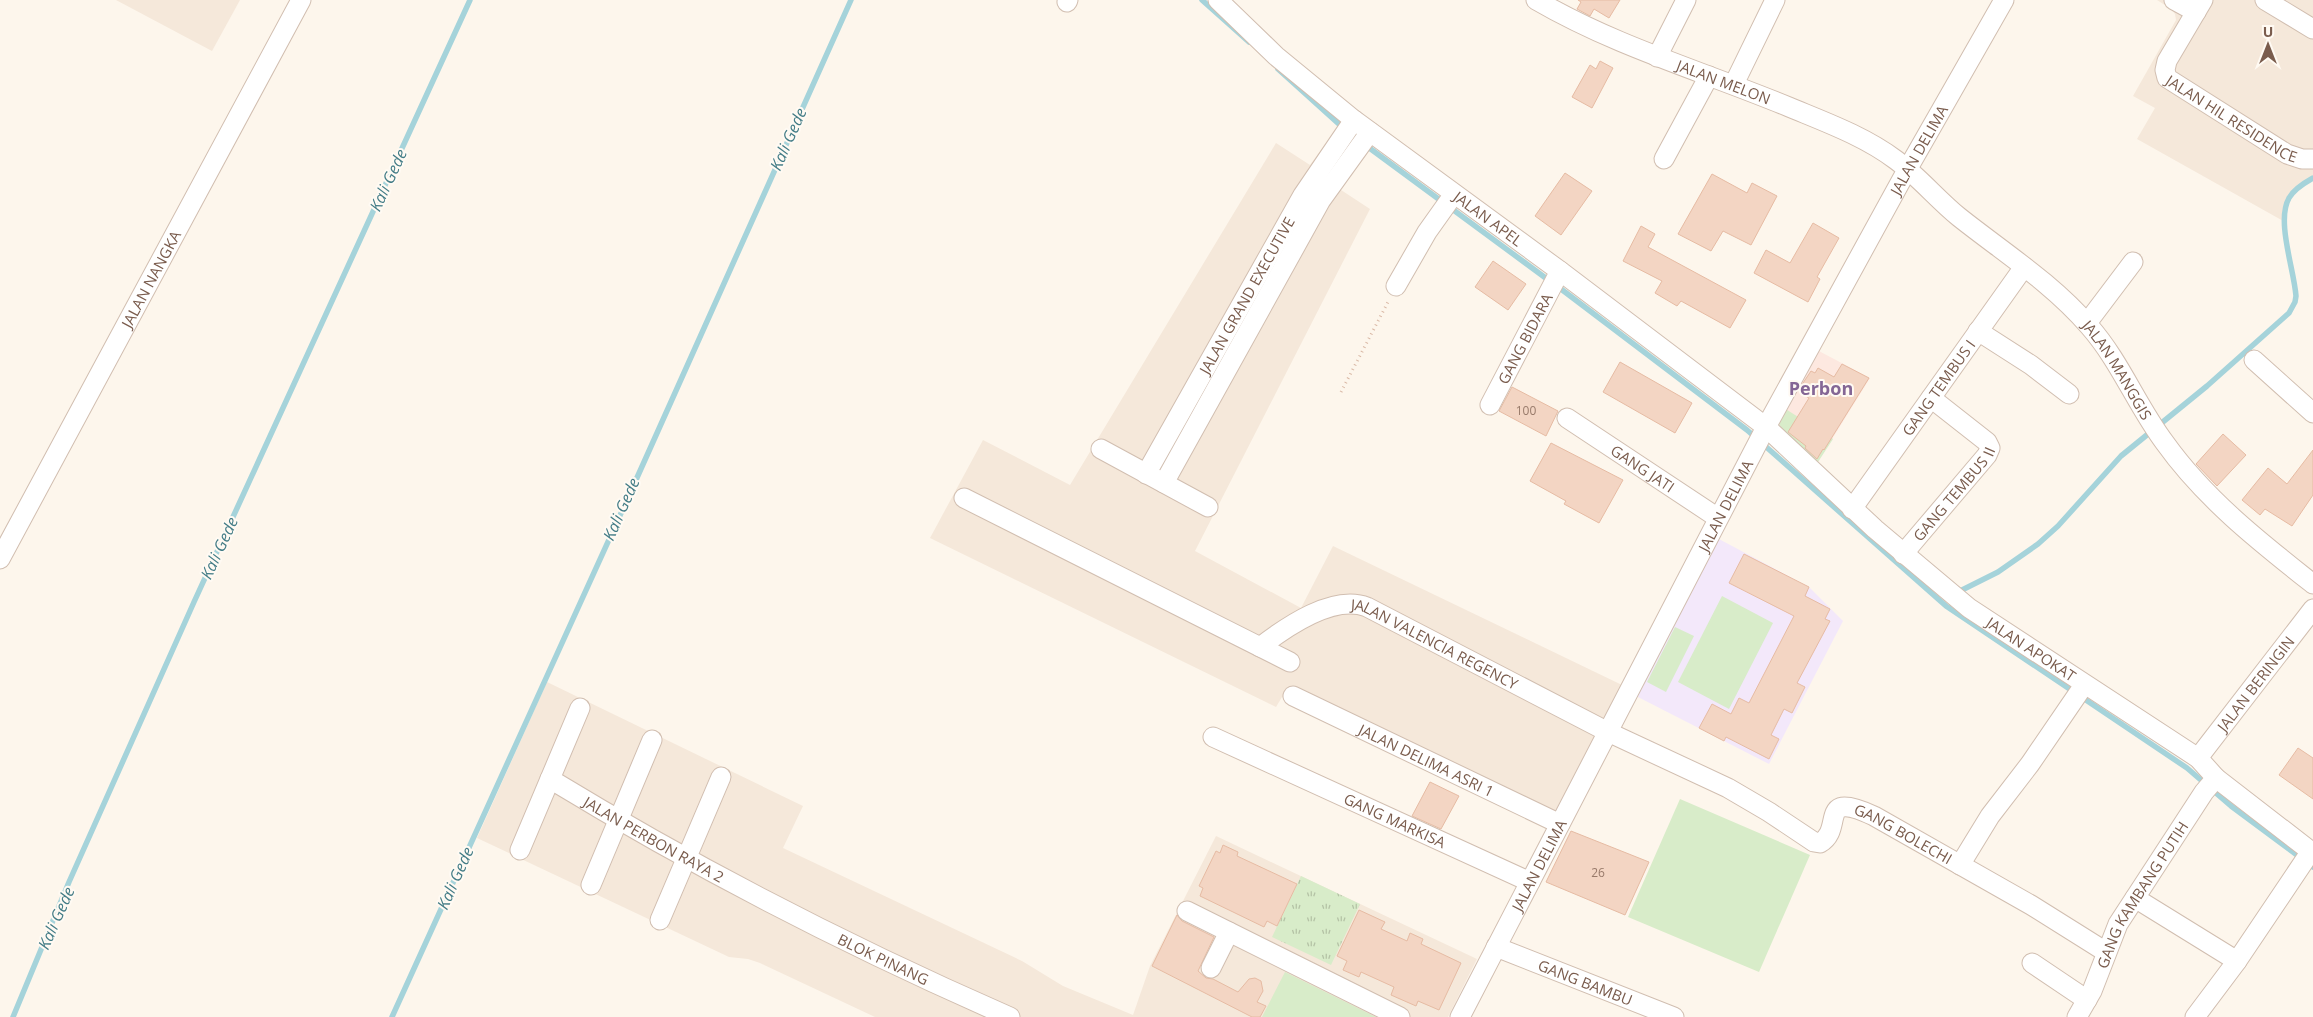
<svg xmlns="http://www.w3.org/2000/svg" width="2313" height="1017" font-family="'Open Sans',sans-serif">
	<defs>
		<pattern id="grass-tufts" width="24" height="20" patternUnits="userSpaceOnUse" patternTransform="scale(1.25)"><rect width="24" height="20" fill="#d8ecc9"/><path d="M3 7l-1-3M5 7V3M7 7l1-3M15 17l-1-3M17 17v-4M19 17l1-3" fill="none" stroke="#b4c2a5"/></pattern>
	</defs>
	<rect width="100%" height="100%" fill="#fdf6ec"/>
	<g fill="#f5e8da">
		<polygon points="116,0 240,0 212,51"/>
		<polygon points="2157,0 2313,0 2313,178 2304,183 2289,197 2284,213 2285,222 2137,139 2155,108 2133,96 2176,20 2175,14 2171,9"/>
		<polygon points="1343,120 1372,141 1338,188 1370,209 1195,551 1301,608 1333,546 1622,685 1548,828 1282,697 1276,707 930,538 983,440 1070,485 1276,143 1310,165"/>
		<polygon points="547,682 803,806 783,848 1022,961 1063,986 1133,1015 1150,966 1216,836 1477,959 1448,1017 875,1017 760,963 748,959 729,957 477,838"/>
	</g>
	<polygon fill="#fde8e0" points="1817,350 1870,378 1816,465 1779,422"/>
	<polygon fill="#f3e8fa" points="1717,538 1809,587 1843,621 1769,764 1636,696"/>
	<polygon fill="url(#grass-tufts)" points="1301,876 1360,904 1331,965 1272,937"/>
	<g fill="#d8ecc9">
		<polygon points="1784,408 1833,439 1816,465 1780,429 1779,422"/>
		<polygon points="1722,596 1773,623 1729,709 1678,682"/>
		<polygon points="1675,627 1694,636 1666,692 1647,682"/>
		<polygon points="1680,799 1810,855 1759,972 1628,917"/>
		<polygon points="1285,972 1376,1017 1262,1017"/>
	</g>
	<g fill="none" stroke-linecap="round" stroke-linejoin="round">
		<g stroke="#a5d3da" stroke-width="5.5">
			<polyline points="1202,0 1249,42"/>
			<polyline points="1278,69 1340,125"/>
			<polyline points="1368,147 1547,279"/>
			<polyline points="1561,289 1747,430 1946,606 2187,768 2231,806 2313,867"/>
			<path d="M1956,593L1998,572L2038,544L2058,526L2121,456L2207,386L2289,313L2295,302L2296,296C2294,269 2276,221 2289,198C2294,189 2304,183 2313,178"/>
			<polyline points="13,1017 69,882 194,602 470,0"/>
			<polyline points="392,1017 627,500 851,0"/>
		</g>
	</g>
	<g fill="#f3d5c3" stroke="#e6bba3">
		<polygon points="1578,0 1620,0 1609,18 1594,9 1590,16 1577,9 1581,2"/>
		<polygon points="1600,61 1613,68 1592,108 1572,97 1590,65 1596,69"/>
		<polygon points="1565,173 1592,191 1561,235 1535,216"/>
		<polygon points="1712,174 1747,193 1752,183 1777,196 1751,245 1723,231 1711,251 1678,234"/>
		<polygon points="1813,223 1839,238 1817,277 1820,279 1808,302 1754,273 1766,250 1790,263"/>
		<polygon points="1641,226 1655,234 1648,247 1746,300 1730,328 1681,301 1677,306 1655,293 1662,281 1623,261"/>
		<polygon points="1493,261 1526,284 1508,310 1475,287"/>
		<polygon points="1620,362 1692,403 1675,433 1603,392"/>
		<polygon points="1842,364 1869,378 1824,450 1823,449 1817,459 1805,448 1806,446 1788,432 1809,398 1802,394 1806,388 1801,386 1811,371 1815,373 1818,368 1834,377"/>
		<polygon points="1512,387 1558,411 1546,436 1499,411"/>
		<polygon points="2223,434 2246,455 2217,486 2196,464"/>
		<polygon points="1551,443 1623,480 1599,523 1564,504 1566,501 1530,481"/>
		<polygon points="2313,450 2313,495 2292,526 2265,509 2260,515 2242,500 2268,468 2287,484"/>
		<polygon points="1744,554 1809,587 1805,596 1830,609 1825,619 1830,621 1797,683 1805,687 1792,713 1784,709 1771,735 1779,739 1769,759 1726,737 1724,741 1699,728 1712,704 1731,714 1739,698 1749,703 1794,616 1729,583"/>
		<polygon points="2298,748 2313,758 2313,799 2279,775"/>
		<polygon points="1430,782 1459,796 1441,829 1412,816"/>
		<polygon points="1571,831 1649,862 1625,915 1546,882"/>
		<polygon points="1223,845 1238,852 1237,856 1297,884 1277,926 1267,921 1264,927 1200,896 1203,888 1199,886 1216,851 1220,853"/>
		<polygon points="1359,910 1385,922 1381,929 1407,941 1410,933 1423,939 1421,944 1461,963 1439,1010 1418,1001 1416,1006 1391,995 1394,987 1361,972 1359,977 1343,970 1347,961 1337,956"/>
		<polygon points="1177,915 1182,921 1214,937 1198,971 1206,978 1213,979 1238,992 1249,979 1255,978 1261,981 1263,991 1257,1002 1266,1006 1260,1017 1252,1017 1152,966"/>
	</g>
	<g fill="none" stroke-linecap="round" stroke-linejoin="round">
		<g stroke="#d1beb0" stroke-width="21">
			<g id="minor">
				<path id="s1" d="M1218,0L1276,56L1354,120L1560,271L1766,427L1875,529L1969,608L2198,758L2216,778L2313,853"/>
				<path id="s2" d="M1536,0C1617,47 1702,71 1789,107C1825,122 1864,136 1896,160C1919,177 1937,199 1959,217C2003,252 2052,283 2089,326C2120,361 2137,406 2165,443C2205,499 2260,542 2313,584"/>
				<polyline points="2174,0 2196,12"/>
				<path id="s3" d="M2203,0L2167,61L2165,70L2167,78L2287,154L2302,159H2313"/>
				<polyline points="2265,0 2313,29"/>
				<polyline points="1067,2 1068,0"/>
				<polyline points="1657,57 1686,0"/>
				<polyline points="1734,84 1775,0"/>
				<polyline points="1664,159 1709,76"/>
				<polyline points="1396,286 1427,232 1454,194"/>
				<polyline points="2087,323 2133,262"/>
				<polyline points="1978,331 2031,365 2069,394"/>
				<polyline points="2254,360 2313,413"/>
				<path id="s4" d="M1490,405L1560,271"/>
				<path id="s5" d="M1567,418L1718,518"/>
				<polyline points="1101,449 1208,507"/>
				<path id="s6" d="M1146,474L1303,195L1354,120"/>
				<polyline points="1164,483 1321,200 1370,132"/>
				<polyline points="964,498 1290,662"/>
				<path id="s7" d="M1852,509L2024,267"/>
				<path id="s8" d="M1903,554L1987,455L1990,448L1987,442L1931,398"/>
				<path id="s9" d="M0,559L301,0"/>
				<path id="s10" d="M1260,647C1286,627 1333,594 1367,607L1608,732L1728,788L1769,812L1814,842L1820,843C1845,829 1816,789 1874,816L2031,905L2106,952"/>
				<path id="s11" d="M1293,696L1560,824"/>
				<path id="s12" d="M1213,737L1530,882"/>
				<path id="s13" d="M2198,758L2313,609"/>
				<path id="s14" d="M550,779C698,869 852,948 1010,1017"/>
				<polyline points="520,850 580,708"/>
				<polyline points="1960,865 1990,816 2030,764 2084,685"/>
				<polyline points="591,885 652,740"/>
				<polyline points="2135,898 2237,961"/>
				<polyline points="1187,911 1400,1017"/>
				<polyline points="660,920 721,777"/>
				<path id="s15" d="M1496,947L1674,1017"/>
				<polyline points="2032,963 2087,1000"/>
				<polyline points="1211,968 1229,932"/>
				<path id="s16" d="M1460,1017L1766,427L1907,170L2004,0"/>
				<path id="s17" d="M2077,1017L2092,991L2118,924L2204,792L2216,778"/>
				<polyline points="2195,1017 2237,961 2311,851"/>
			</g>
		</g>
		<polyline stroke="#d9b8a5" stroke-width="3" stroke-dasharray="1 4" stroke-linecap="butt" points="1341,392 1388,302"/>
		<use href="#minor" stroke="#fff" stroke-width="19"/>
	</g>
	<g text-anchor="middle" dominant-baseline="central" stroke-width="4" stroke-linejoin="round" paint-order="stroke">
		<g font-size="12" fill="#987a6a">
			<text x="1526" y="410">100</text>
			<text x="1598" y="872">26</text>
		</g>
		<g font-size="15" fill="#7a5c4d" stroke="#fffaf3">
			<text stroke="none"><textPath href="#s2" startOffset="205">JALAN MELON</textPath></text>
			<text stroke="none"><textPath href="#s3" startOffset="165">JALAN HIL RESIDENCE</textPath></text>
			<text stroke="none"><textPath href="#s16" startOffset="981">JALAN DELIMA</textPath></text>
			<text stroke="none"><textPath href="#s1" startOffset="348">JALAN APEL</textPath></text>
			<text stroke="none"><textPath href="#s9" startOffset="318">JALAN NANGKA</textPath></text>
			<text stroke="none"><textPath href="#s6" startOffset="205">JALAN GRAND EXECUTIVE</textPath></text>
			<text stroke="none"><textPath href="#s4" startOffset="75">GANG BIDARA</textPath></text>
			<text stroke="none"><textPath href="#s2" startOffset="702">JALAN MANGGIS</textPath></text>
			<text stroke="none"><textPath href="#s7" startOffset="149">GANG TEMBUS I</textPath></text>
			<text stroke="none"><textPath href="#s5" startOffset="91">GANG JATI</textPath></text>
			<text stroke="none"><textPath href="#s8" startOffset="79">GANG TEMBUS II</textPath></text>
			<text stroke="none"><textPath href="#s16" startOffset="576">JALAN DELIMA</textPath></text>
			<text stroke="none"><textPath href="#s10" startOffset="195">JALAN VALENCIA REGENCY</textPath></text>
			<text stroke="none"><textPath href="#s1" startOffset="1042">JALAN APOKAT</textPath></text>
			<text stroke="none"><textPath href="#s13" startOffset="94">JALAN BERINGIN</textPath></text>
			<text stroke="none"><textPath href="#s11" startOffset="148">JALAN DELIMA ASRI 1</textPath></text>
			<text stroke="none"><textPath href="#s12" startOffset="200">GANG MARKISA</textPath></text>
			<text stroke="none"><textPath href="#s10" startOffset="742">GANG BOLECHI</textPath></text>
			<text stroke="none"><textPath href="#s14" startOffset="120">JALAN PERBON RAYA 2</textPath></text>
			<text stroke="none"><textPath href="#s16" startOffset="171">JALAN DELIMA</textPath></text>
			<text stroke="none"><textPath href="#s17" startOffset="139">GANG KAMBANG PUTIH</textPath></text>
			<text stroke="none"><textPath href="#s14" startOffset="379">BLOK PINANG</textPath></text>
			<text stroke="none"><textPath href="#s15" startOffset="96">GANG BAMBU</textPath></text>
		</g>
		<g font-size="16" font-style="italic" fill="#437c86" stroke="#fffaf3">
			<text transform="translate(788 139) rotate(-66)">Kali Gede</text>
			<text transform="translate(388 180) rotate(-65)">Kali Gede</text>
			<text transform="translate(621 509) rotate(-66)">Kali Gede</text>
			<text transform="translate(219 548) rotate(-65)">Kali Gede</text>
			<text transform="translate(455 878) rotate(-66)">Kali Gede</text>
			<text transform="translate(56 918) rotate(-66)">Kali Gede</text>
		</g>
		<g font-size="18" font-weight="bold" fill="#846695" stroke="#fffaf3">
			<text x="1821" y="388">Perbon</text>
		</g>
	</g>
	<g transform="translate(2268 45)" stroke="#fffaf3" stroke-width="4" paint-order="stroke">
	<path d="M0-4L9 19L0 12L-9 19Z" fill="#7a5c4d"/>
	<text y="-8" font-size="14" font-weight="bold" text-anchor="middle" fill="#7a5c4d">U</text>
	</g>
</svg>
